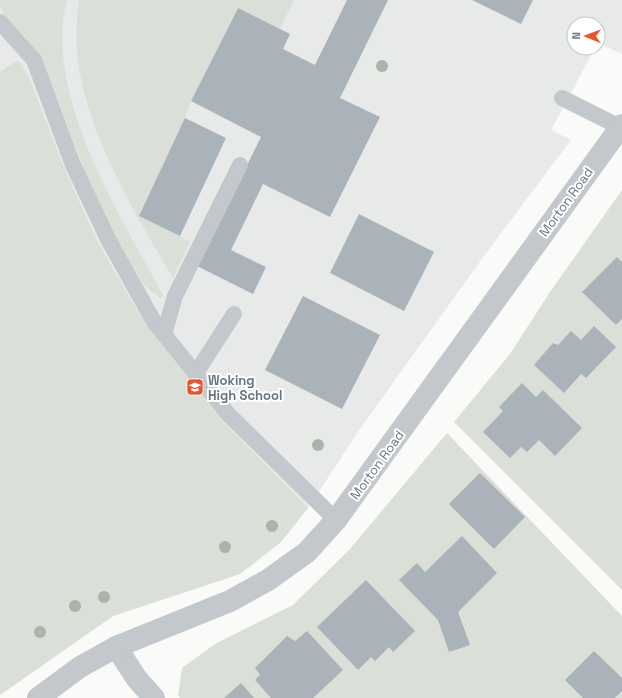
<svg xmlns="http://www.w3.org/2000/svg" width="622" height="698" font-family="'Space Grotesk',sans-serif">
	<rect width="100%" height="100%" fill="#fafaf8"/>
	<polygon fill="#e8e9e9" points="0,0 622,0 622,54 598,43 598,24 574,24 574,48 595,48 551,130 571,140 484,256 358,432 308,508 281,542 240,574 113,616 0,695"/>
	<g fill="#dadfd7">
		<path d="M0,0H67C42,93 121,217 164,297L160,298L143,284L116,238L88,179L42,61L25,37L7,21L0,6Z"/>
		<path d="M79,0H294L280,29L237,8L191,101L185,118L180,236L190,242L173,278C132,208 70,107 77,24C77,16 77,8 79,0Z"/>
		<polygon points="18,60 30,80 65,170 97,241 145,324 225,424 308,508 281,542 240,574 113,616 0,695 0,72"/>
		<polygon points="622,190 622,590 454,422 510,354 550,292"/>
		<polygon points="447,433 622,616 622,698 180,698 178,695 182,668 215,644 293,605 350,549"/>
	</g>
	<g fill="#aab3b9">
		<polygon points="347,0 388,0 340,98 380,117 330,217 263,184 231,250 266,267 253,294 197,266 261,137 191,101 238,8 290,34 283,49 315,65"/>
		<polygon points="472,0 533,0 521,24"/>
		<polygon points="185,118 226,138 180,236 139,216"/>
		<polygon points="359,214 434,252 404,311 330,273"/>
		<polygon points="617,257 622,262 622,319 616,325 582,292"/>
		<polygon points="303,296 380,335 342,409 265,370"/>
		<polygon points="594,326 616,347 586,378 581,374 564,393 534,365 553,343 558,345 571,331 581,340"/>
		<polygon points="522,383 536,397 543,390 582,428 555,456 539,440 527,452 521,447 510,458 483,432 503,411 499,407"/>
		<polygon points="480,473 525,517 494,549 449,504"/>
		<polygon points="462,536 497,573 458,612 470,645 449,652 438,620 399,580 417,563 425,572"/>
		<polygon points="366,580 415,631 393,652 389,647 375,661 371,657 358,670 317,627"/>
		<polygon points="307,631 343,670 313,698 271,698 255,680 260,675 255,668 287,636 295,641"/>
		<polygon points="594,651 622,678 622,691 615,698 583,698 565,680"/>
		<polygon points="241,683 254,698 224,698"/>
	</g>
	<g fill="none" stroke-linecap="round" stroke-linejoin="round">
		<g stroke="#c3c8cc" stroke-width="16">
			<polyline points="0,22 34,60 73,165 108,239 154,322 228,414 336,520"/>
			<polyline points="562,98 620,127"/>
			<polyline points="164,334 175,296 240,165"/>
			<polyline points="196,373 234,314"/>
		</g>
		<g stroke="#c3c8cc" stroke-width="22">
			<polyline points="116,647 137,679 154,698"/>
			<polyline points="38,698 80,667 116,647 230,601 268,580 307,552 336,520 622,125"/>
		</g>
	</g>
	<g fill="#aab4a7">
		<circle cx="382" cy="66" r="6"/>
		<circle cx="318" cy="445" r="6"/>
		<circle cx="272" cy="526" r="6"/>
		<circle cx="225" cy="547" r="6"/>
		<circle cx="104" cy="597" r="6"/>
		<circle cx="75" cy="606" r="6"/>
		<circle cx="40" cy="632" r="6"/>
	</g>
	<defs>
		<g id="school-square" transform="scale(0.9)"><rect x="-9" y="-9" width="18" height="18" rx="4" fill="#e4572e" stroke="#fff"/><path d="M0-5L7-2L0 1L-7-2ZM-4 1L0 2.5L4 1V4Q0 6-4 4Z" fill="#fff"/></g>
	</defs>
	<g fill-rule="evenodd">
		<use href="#school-square" x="195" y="387"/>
	</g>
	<g text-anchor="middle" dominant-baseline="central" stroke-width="4" stroke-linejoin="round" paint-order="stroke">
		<g font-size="13" fill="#657683" stroke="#fff">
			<text transform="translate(566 202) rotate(-54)">Morton Road</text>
			<text transform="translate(377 465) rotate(-54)">Morton Road</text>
		</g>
		<g font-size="13" font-weight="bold" fill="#657683" stroke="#fff" text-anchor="start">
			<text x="208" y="380">Woking<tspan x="208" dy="15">High School</tspan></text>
		</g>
	</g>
	<g transform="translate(586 36) rotate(271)"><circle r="19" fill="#ffffff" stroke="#c1c8cd"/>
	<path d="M0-3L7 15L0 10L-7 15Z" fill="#e4572e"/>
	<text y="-6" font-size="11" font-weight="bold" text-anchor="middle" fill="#657683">N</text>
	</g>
</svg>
